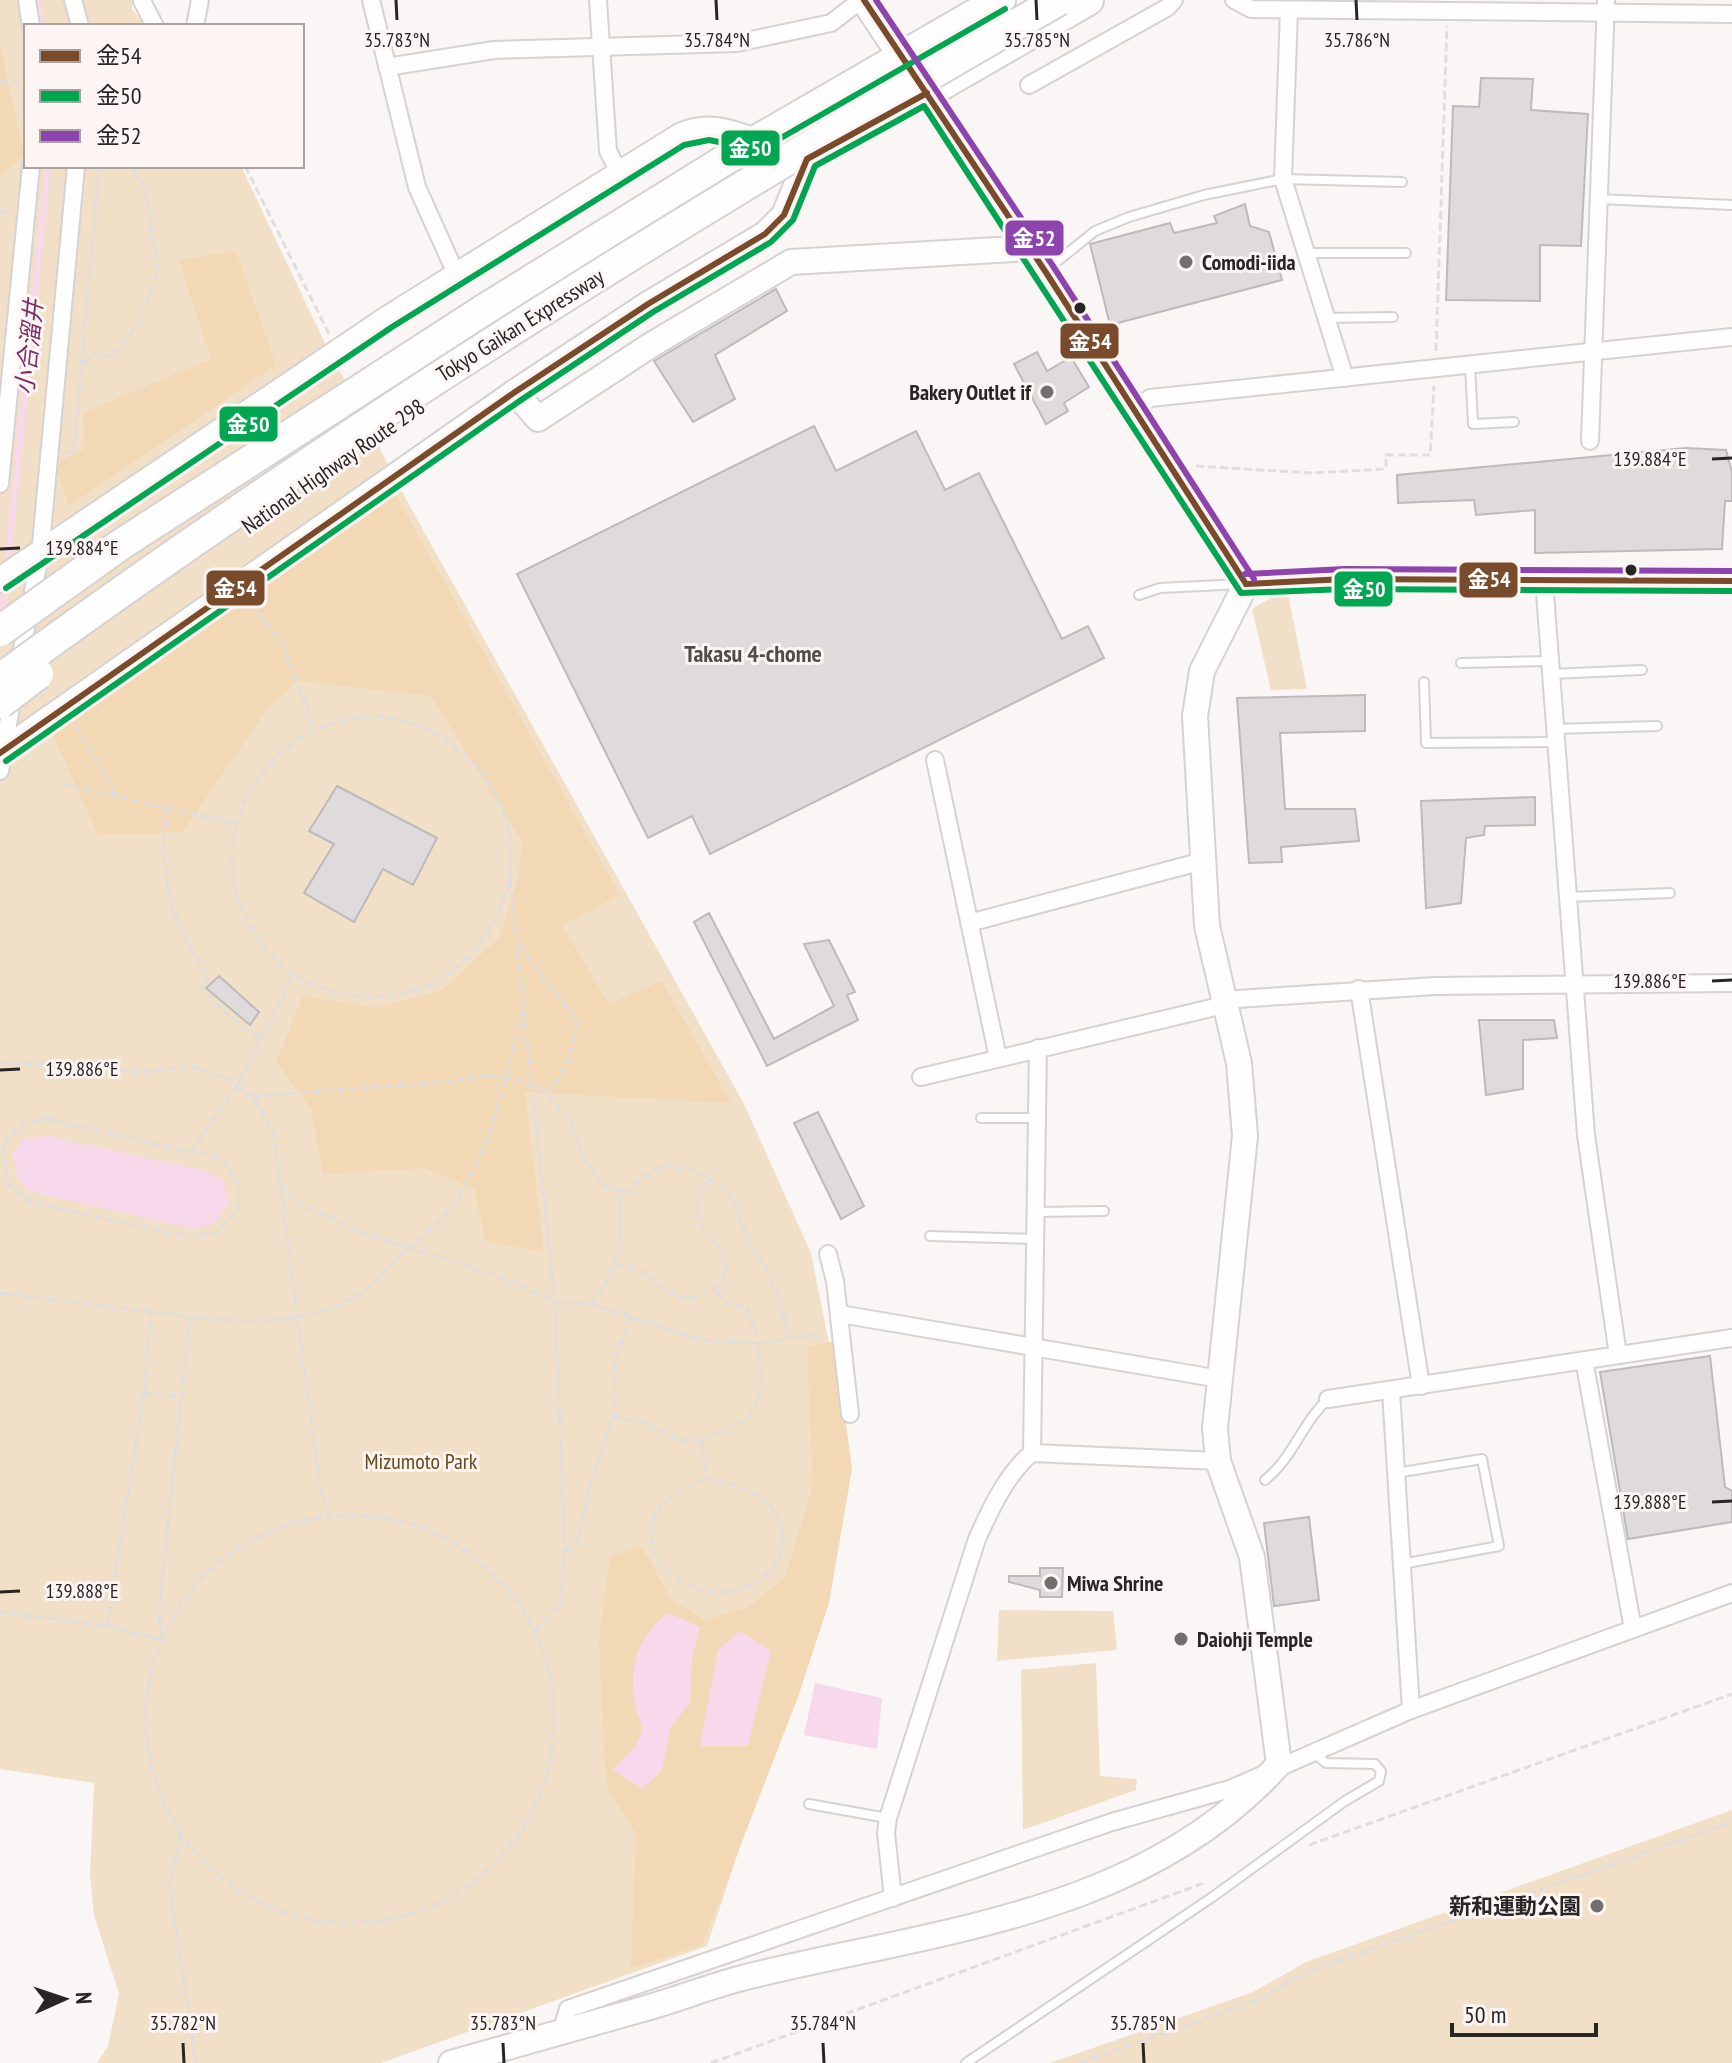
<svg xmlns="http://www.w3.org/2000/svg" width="1732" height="2063" font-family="'PT Sans Narrow','Noto Sans JP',sans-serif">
	<rect width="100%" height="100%" fill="#fbf6f6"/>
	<g fill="#f2dfc7">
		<polygon points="0,0 132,0 132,9 147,26 26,26 26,166 241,166 320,333 408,503 744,1104 811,1253 837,1383 766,1769 707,1946 381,2063 97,2063 108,2046 119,1994 94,1915 90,1875 94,1783 0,1769"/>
		<polygon points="1287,589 1307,689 1271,690 1252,609"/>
		<polygon points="999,1610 1113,1611 1117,1650 997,1661"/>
		<polygon points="1096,1663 1100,1776 1137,1779 1136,1790 1023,1830 1021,1670"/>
		<polygon points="1732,1810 1732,2063 1050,2063 1253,1992 1306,1962"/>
	</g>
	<g fill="#f2d8b5">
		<polygon points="0,44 24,155 0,176"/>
		<polygon points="236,251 276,365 69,506 54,464 85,448 82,413 211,359 179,260"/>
		<polygon points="390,485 620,895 562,925 609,1004 662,981 731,1103 525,1092 544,1252 486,1242 474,1189 424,1168 323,1174 311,1109 276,1062 303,996 377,1008 442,990 499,938 517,883 523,844 431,696 297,681 266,710 183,832 98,835 49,726"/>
		<polygon points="835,1341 852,1469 829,1603 798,1697 702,1945 631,1968 636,1834 606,1785 599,1640 610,1556 642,1547 671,1600 705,1620 746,1608 785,1578 813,1485 807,1347"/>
	</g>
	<g fill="#f8d9ec">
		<polygon points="48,1136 207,1171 223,1180 228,1204 215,1223 194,1229 32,1192 17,1178 13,1154 24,1138"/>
		<path d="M668,1613L700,1627L692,1658L690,1702L670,1729L662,1770L642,1789L613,1770C621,1760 637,1748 640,1736C644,1721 636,1714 634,1701C630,1660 638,1638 668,1613Z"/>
		<polygon points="740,1631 771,1651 748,1746 700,1746 718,1650"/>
		<polygon points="815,1683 882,1698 877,1749 804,1735"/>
	</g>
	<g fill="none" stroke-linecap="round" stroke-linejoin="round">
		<g stroke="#f8d9ec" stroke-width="6">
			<polyline points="38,0 41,26"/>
			<polyline points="7,568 48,166"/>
			<polyline points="1,616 6,583"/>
		</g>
	</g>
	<g fill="#dfdbdc" stroke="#bebabb" stroke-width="2">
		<polygon points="1481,78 1533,79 1531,110 1588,114 1581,246 1540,245 1540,301 1446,300 1453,106 1479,107"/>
		<polygon points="1245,204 1250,226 1269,232 1282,280 1110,325 1090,244 1170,223 1174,233 1217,223 1214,216"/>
		<polygon points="776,289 787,311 715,355 735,399 693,422 654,361"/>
		<polygon points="1037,352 1047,371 1071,357 1089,387 1064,403 1068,411 1046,424 1014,364"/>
		<polygon points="814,426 836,471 916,431 945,490 979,473 1062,639 1088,626 1104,658 710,854 692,816 648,838 517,574"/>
		<polygon points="1686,448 1726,450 1732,472 1732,501 1725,501 1722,549 1535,553 1535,510 1476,515 1474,500 1398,503 1397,475"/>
		<polygon points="1365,695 1365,731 1280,733 1285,809 1355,809 1359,841 1281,847 1282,862 1249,863 1237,698"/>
		<polygon points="337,786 437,838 413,885 383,869 354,922 304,893 334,844 309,831"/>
		<polygon points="1535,797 1535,825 1485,826 1484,835 1466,838 1461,903 1426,908 1421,801"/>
		<polygon points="709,913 774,1039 834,1006 804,944 829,940 855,992 847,995 858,1020 767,1066 694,922"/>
		<polygon points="219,976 259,1012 250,1025 206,988"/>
		<polygon points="1479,1020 1554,1020 1557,1038 1523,1040 1523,1089 1486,1095"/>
		<polygon points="818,1112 864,1206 841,1219 794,1123"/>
		<polygon points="1710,1356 1725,1487 1732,1491 1732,1522 1628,1539 1600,1372"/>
		<polygon points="1309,1517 1319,1600 1274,1606 1264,1523"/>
		<polygon points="1040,1568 1063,1568 1062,1597 1040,1597 1040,1590 1009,1582 1009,1576 1040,1576"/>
	</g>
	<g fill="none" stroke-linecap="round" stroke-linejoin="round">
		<g stroke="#d6d2d2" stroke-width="12">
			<g id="lane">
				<polyline points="1599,199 1732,205"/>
				<polyline points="1307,253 1406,253"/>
				<polyline points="1049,268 1095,231 1129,217 1204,195 1283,179 1402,182"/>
				<polyline points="1326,318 1393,317"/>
				<polyline points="1470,365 1473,424 1514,422"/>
				<polyline points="1139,595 1160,588 1242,584"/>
				<polyline points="1461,663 1549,661"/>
				<polyline points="1551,674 1642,670"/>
				<polyline points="1424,682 1426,743 1554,742"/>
				<polyline points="1553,729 1657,726"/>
				<polyline points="1567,897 1670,893"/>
				<polyline points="981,1118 1038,1118"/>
				<polyline points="1037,1212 1104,1211"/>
				<polyline points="930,1236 1036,1239"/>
				<polyline points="1396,1473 1482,1459 1499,1546 1402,1564"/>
				<path d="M1265,1480C1293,1458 1302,1423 1328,1399"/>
				<polyline points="809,1804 887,1818"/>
				<polyline points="966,2063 1211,1898 1345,1801 1379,1781 1381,1771 1375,1764 1326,1763 1313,1752"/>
			</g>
		</g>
		<g stroke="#d6d2d2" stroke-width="20">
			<g id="street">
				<polyline points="27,0 31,26"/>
				<polyline points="73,0 80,26"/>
				<polyline points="371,0 417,187 457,276"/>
				<polyline points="598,0 608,151 619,172"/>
				<polyline points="1234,0 1251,9 1732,14"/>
				<polyline points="142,1 155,26"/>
				<polyline points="1289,10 1283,179 1345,378"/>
				<polyline points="195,26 200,0"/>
				<polyline points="387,67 494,50 737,43 831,23 861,0"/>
				<polyline points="1029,85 1168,7 1174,0"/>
				<polyline points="1134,410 1150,398 1732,337"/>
				<polyline points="1590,441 1606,0"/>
				<polyline points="0,484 31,166"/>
				<polyline points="1544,580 1586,1135 1618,1355"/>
				<polyline points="19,665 40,555 76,166"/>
				<polyline points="935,760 998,1058"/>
				<polyline points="0,771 13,695"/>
				<polyline points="969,923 1203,861"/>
				<polyline points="1359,989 1421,1386"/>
				<polyline points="1222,1000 1435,986 1732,983"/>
				<polyline points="921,1077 1224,1005"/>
				<polyline points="828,1254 835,1281 850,1414"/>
				<polyline points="840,1314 1220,1379"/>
				<polyline points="1584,1360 1633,1629"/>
				<polyline points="1391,1391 1411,1710"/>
				<polyline points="1328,1399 1732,1338"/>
				<polyline points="1032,1453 1038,1048"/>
				<path d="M893,1898L886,1833L888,1818L977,1539C990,1510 1007,1473 1032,1453L1218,1461"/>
				<polyline points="561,2032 568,2009 1112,1822 1230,1789 1411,1710 1732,1593"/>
			</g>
		</g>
		<g stroke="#d6d2d2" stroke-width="28">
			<g id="secondary">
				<polyline points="515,392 538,419 651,345 791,262 1030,248"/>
				<path d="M0,580L387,319L680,136C708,123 729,132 756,141"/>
				<polyline points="0,753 515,392 648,304 765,234 784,215 807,159"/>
				<path d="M451,2063C517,2044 584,2026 650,2007C681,1998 711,1986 742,1978C929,1931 1142,1917 1279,1764L1252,1557L1218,1461L1215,1428L1245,1136L1239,1063L1207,926L1195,716L1202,671L1246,584"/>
			</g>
		</g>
		<g stroke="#d6d2d2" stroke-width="30">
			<polyline id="primary" points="864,0 1045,271 1246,584 1345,579 1732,581"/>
		</g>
		<g stroke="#d6d2d2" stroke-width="34">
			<g id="highway">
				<polyline points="920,97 1088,0"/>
				<polyline points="482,311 756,141 1000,0"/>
			</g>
		</g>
		<g stroke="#dfdede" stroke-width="3" stroke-dasharray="8 4" stroke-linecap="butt">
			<polyline points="0,81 26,85"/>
			<polyline points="245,166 329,334"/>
			<polyline points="0,213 9,210"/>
			<polyline points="1436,351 1447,26"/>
			<polyline points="83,363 96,354 111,357 139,323 158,270 145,187 131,166"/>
			<polyline points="65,453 74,452 99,166"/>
			<polyline points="1196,466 1311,473 1386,469 1386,455 1430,455 1434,386"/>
			<polyline points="250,603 284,647 315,730"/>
			<polyline points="76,726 116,796"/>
			<polyline points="61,784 236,823"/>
			<path d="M166,807C162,881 166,915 209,977L199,986L234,1021L261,1039"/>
			<polyline points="510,879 555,1302 565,1551 560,1605 535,1631"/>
			<path d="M519,945L577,1022C572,1050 569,1074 545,1092"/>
			<polyline points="0,1063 64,1064 136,1072 195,1067 230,1080 254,1099 273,1130 319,1479 328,1514"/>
			<polyline points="253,1096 448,1082 489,1075 529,1082 545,1092 571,1123 584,1158 602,1184 626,1193"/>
			<polygon points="47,1119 222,1159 239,1184 238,1210 217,1232 192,1237 33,1203 9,1185 2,1144 24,1123"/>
			<path d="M191,1152L237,1086L293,975C137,846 314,643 451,744C592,847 461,1067 293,975"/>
			<polyline points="280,1183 297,1202 323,1215 362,1232 506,1279 555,1302 591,1304 702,1340 758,1343 822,1334"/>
			<path d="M615,1266C620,1266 628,1266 634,1268C664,1278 666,1307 705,1294C714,1290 720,1288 723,1278C736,1246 699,1238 697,1213C696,1202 705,1188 709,1178"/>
			<polyline points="0,1293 190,1317 159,1609 161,1640 107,1626"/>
			<path d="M591,1304C621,1269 620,1244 620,1199L638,1180L662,1165L697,1171L726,1189L736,1205L748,1241L766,1267L781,1302L789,1337"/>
			<path d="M190,1317C251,1323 320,1326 371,1285C385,1274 396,1258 410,1246C422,1234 440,1224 450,1209C492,1150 506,1080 522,1010"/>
			<polyline points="144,1393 180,1396"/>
			<polyline points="613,1417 638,1421 681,1440 701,1440 747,1420 757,1403 762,1384 758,1343 748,1310 725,1301 716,1290"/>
			<path d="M701,1440L707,1478C727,1484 760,1489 773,1509C811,1564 732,1621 674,1576C660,1565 652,1554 651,1536C649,1502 682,1490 707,1478"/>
			<circle cx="350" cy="1719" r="204"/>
			<polyline points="566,1551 577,1545 589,1490 613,1417 616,1359 631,1317"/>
			<polyline points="0,1612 107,1626 144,1393 151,1313"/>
			<polyline points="181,1834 170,1888 196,2063"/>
			<polyline points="1309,1845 1732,1694"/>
			<polyline points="711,2063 1207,1882"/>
			<polyline points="1080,2063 1257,2000 1309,1971 1732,1822"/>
		</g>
		<use href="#lane" stroke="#fefefe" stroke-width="8"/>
		<use href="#street" stroke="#fefefe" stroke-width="16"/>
		<use href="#secondary" stroke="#fefefe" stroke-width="24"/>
		<use href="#primary" stroke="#fefefe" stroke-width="26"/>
		<use href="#highway" stroke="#fefefe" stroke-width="30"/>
		<g stroke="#d6d2d2" stroke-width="34" stroke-linecap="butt">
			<g id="highway-bridge">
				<polyline points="0,631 120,545 482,311"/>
				<path d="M0,679C339,431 695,209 1059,0"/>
				<polyline points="0,703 38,674"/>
			</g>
		</g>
		<use href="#highway-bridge" stroke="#fefefe" stroke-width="30"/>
		<g stroke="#fdf5f4" stroke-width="12">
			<g id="bus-1">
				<polyline points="864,0 1045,271 1246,584"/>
				<polyline points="1246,584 1345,579 1732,581"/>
				<polyline points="0,753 515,392 648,304 765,234 784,215 807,159 927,93"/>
			</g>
		</g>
		<g stroke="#fdf5f4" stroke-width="12">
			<g id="bus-2">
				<polyline points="6,588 392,327 684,145 709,140 760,150 1005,9"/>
				<polyline points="6,761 521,400 653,312 771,242 793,220 815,166 924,106 1241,593 1345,589 1732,591"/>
			</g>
		</g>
		<g stroke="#fdf5f4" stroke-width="12">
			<g id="bus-3">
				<polyline points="876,0 1053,266 1254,579"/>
				<polyline points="1245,574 1345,569 1732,571"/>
			</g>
		</g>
		<use href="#bus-1" stroke="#7a4b2a" stroke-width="6"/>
		<use href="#bus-2" stroke="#00a651" stroke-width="6"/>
		<use href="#bus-3" stroke="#8e44ad" stroke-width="6"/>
	</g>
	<path fill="none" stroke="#282625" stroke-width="3" d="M396,0L397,20M716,0L717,20M1036,0L1037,20M1356,0L1357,20M1712,459L1732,458M0,549L20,548M1712,981L1732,980M0,1070L20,1069M1712,1502L1732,1501M0,1592L20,1591M183,2043L184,2063M503,2043L504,2063M823,2043L824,2063M1143,2043L1144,2063"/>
	<g fill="#726f6e" stroke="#fdf5f4" stroke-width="3">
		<circle cx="1186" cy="262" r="8"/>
		<circle cx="1047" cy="392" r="8"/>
		<circle cx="1051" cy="1583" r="8"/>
		<circle cx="1181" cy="1639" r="8"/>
		<circle cx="1597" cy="1906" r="8"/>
	</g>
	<g fill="#282625" stroke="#fdf5f4" stroke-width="3">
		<circle cx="1080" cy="308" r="7"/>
		<circle cx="1631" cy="570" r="7"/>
	</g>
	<g text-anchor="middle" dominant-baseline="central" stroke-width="6" stroke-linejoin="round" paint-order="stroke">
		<g font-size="22" font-weight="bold" fill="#282625" stroke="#fdf5f4" text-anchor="start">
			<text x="1202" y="262">Comodi-iida</text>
			<text x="1031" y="392" text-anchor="end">Bakery Outlet if</text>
			<text x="1067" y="1583">Miwa Shrine</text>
			<text x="1197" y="1639">Daiohji Temple</text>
			<text x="1581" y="1906" text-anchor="end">新和運動公園</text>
		</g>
		<g font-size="22" fill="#282625" stroke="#fdf5f4">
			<text transform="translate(520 325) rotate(-32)">Tokyo Gaikan Expressway</text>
			<text transform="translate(333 466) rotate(-35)">National Highway Route 298</text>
		</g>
		<g font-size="22" fill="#694b1b" stroke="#fdf5f4">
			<text x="421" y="1461">Mizumoto Park</text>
		</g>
		<g font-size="24" font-style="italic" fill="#7d2f65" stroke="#fdf5f4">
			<text transform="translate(29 347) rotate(-84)">小合溜井</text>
		</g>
		<g font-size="24" font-weight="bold" fill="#514b4a" stroke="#fdf5f4">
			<text x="753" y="653">Takasu 4-chome</text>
		</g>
	</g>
	<g font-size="20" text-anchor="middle" fill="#282625" stroke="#fdf5f4" stroke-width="6" stroke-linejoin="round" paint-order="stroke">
		<text x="397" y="47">35.783°N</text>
		<text x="717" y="47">35.784°N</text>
		<text x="1357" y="47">35.786°N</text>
		<text x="1037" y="47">35.785°N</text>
		<text x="1650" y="466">139.884°E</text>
		<text x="82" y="555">139.884°E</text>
		<text x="1650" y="988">139.886°E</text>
		<text x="82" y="1076">139.886°E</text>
		<text x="1650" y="1509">139.888°E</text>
		<text x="82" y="1598">139.888°E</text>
		<text x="183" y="2030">35.782°N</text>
		<text x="503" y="2030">35.783°N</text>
		<text x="823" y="2030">35.784°N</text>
		<text x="1143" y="2030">35.785°N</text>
	</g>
	<g stroke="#fdf5f4" stroke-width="3">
		<rect x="720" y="129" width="61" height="38" rx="8" fill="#00a651"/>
		<rect x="1004" y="219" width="61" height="38" rx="8" fill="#8e44ad"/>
		<rect x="1059" y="322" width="61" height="38" rx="8" fill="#7a4b2a"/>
		<rect x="218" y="405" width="61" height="38" rx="8" fill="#00a651"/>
		<rect x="1458" y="561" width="61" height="38" rx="8" fill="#7a4b2a"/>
		<rect x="205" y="569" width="61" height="38" rx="8" fill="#7a4b2a"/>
		<rect x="1333" y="570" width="61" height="38" rx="8" fill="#00a651"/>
	</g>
	<g font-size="22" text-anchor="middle" font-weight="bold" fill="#fff">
		<text x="750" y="156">金50</text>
		<text x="1034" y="246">金52</text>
		<text x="1090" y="349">金54</text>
		<text x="248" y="432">金50</text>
		<text x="1489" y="587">金54</text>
		<text x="235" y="596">金54</text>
		<text x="1364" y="597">金50</text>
	</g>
	<rect x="24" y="24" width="280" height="144" fill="#fdf5f4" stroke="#a8a2a1" stroke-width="2"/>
	<rect x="40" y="50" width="40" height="12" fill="#7a4b2a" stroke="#a8a2a1" stroke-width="2"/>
	<text x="96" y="64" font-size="24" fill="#282625">金54</text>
	<rect x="40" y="90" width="40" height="12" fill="#00a651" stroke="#a8a2a1" stroke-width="2"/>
	<text x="96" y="104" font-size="24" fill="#282625">金50</text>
	<rect x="40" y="130" width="40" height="12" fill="#8e44ad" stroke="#a8a2a1" stroke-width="2"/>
	<text x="96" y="144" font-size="24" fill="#282625">金52</text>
	<g transform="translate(64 1999) rotate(87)" stroke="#fdf5f4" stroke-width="6" paint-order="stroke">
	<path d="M0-6L14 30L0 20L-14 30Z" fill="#282625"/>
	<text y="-12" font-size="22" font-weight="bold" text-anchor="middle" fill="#282625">N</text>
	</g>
	<path d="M1452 2023v12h144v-12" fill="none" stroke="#282625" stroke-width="4"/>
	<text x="1464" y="2023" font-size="24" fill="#282625" stroke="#fdf5f4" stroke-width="6" paint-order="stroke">50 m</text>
</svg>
